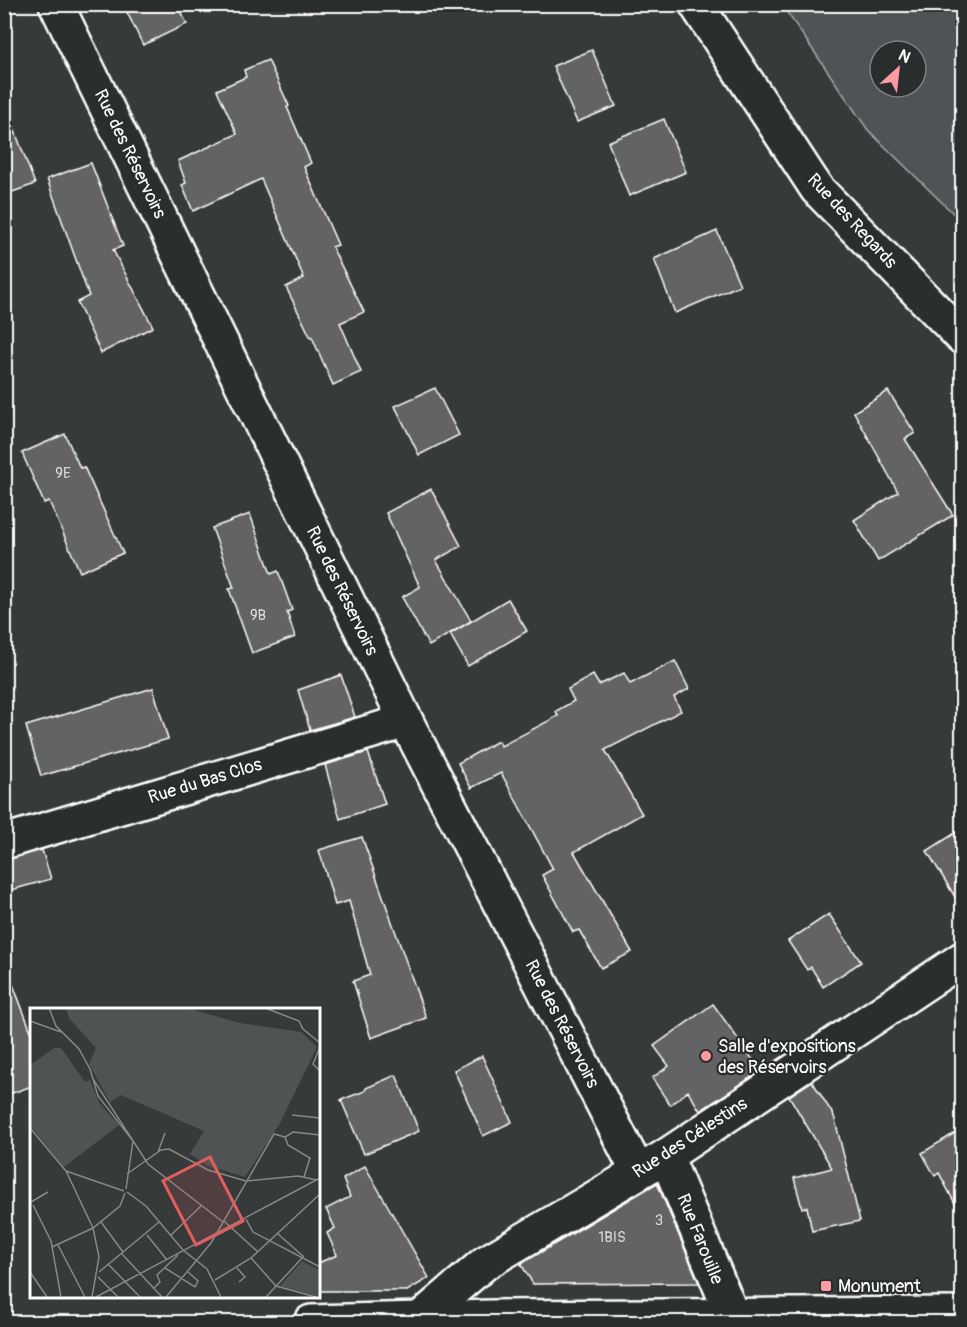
<svg xmlns="http://www.w3.org/2000/svg" width="967" height="1327" font-family="Pangolin,sans-serif">
	<rect width="100%" height="100%" fill="#373a3b"/>
	<filter id="ink" filterUnits="userSpaceOnUse"><feTurbulence type="fractalNoise" baseFrequency=".0167" numOctaves="2"/><feDisplacementMap in="SourceGraphic" scale="12" xChannelSelector="R" yChannelSelector="G"/><feConvolveMatrix kernelMatrix="1 2 1 2 8 2 1 2 1" color-interpolation-filters="sRGB"/></filter>
	<g filter="url(#ink)">
		<path fill="#505354" stroke="#a8a9aa" stroke-width="1.5" fill-rule="evenodd" d="M782,5H962V222L868,130ZM880,51H916V87H880Z"/>
		<g fill="#636465" stroke="#fff" stroke-width="1.5">
			<polygon points="123,4 177,4 187,24 143,45"/>
			<polygon points="592,50 616,106 577,122 553,66"/>
			<polygon points="268,60 289,106 287,107 311,163 304,167 338,245 332,247 364,312 340,323 361,372 333,385 312,337 311,338 286,287 304,278 261,179 193,211 182,185 186,183 178,161 237,134 217,90 246,77 244,70"/>
			<polygon points="7,110 35,184 4,195 4,111"/>
			<polygon points="664,119 686,172 629,196 608,142"/>
			<polygon points="91,163 123,246 113,250 153,327 101,353 77,302 89,296 47,179"/>
			<polygon points="717,231 740,285 675,313 654,259"/>
			<polygon points="435,388 459,435 419,455 395,406"/>
			<polygon points="888,391 915,433 905,439 953,515 878,561 854,520 898,492 854,412"/>
			<polygon points="65,434 80,468 84,467 123,553 80,572 49,501 44,503 22,453"/>
			<polygon points="431,489 461,546 436,560 471,621 429,646 402,597 420,587 386,513"/>
			<polygon points="250,514 271,574 278,571 292,610 287,612 295,637 252,653 229,589 234,588 212,528"/>
			<polygon points="508,599 527,631 468,666 450,634"/>
			<polygon points="675,661 689,689 674,697 681,711 605,750 642,814 574,852 632,952 601,968 579,930 573,932 542,875 553,869 501,773 471,788 458,763 498,741 501,746 558,716 556,711 574,701 568,689 593,675 599,685 624,673 630,684"/>
			<polygon points="341,675 355,717 310,730 298,690"/>
			<polygon points="153,688 168,739 41,776 26,726"/>
			<polygon points="368,752 385,804 340,819 325,765"/>
			<polygon points="963,828 963,910 927,851"/>
			<polygon points="362,837 426,1018 371,1038 353,981 370,975 349,901 335,905 319,850"/>
			<polygon points="42,850 51,879 4,892 4,860"/>
			<polygon points="829,914 861,962 823,987 811,967 807,970 788,941"/>
			<polygon points="7,969 32,1034 32,1086 4,1096 4,970"/>
			<polygon points="713,1004 761,1071 700,1111 688,1091 670,1105 652,1078 669,1066 654,1046"/>
			<polygon points="482,1056 512,1122 483,1136 454,1070"/>
			<polygon points="396,1075 419,1131 364,1154 341,1100 365,1091 366,1088"/>
			<polygon points="812,1081 834,1116 860,1221 812,1231 807,1207 802,1208 794,1178 832,1168 789,1096"/>
			<polygon points="963,1128 963,1219 939,1173 935,1176 922,1153"/>
			<polygon points="365,1166 429,1278 407,1291 318,1291 318,1263 337,1255 327,1233 335,1228 326,1209 350,1197 343,1179"/>
			<polygon points="657,1183 699,1283 533,1284 521,1264"/>
		</g>
		<g fill="none" stroke-linecap="round" stroke-linejoin="round">
			<g stroke="#fff" stroke-width="38">
				<g id="minor">
					<polyline points="56,4 406,721 638,1172"/>
					<polyline points="696,4 817,189 962,337"/>
					<polyline points="4,842 406,721"/>
					<polyline points="666,1156 735,1322"/>
					<polyline points="416,1322 485,1263 666,1156 962,959"/>
				</g>
			</g>
			<g stroke="#fff" stroke-width="38">
				<polyline id="secondary" points="311,1322 492,1317 962,1314"/>
			</g>
			<use href="#minor" stroke="#2a2d2e" stroke-width="33"/>
			<use href="#secondary" stroke="#2a2d2e" stroke-width="33"/>
		</g>
	</g>
	<g fill="#ff9aa2" stroke="#2a2d2e" stroke-width="2">
		<circle cx="706" cy="1056" r="6"/>
		<rect x="820" y="1280" width="12" height="12" rx="3"/>
	</g>
	<g text-anchor="middle" dominant-baseline="central" stroke-width="4.5" stroke-linejoin="round" paint-order="stroke">
		<g font-size="15" fill="#d8d8d8">
			<text x="63" y="473">9E</text>
			<text x="258" y="615">9B</text>
			<text x="659" y="1220">3</text>
			<text x="612" y="1237">1BIS</text>
		</g>
		<g font-size="18" fill="#fff" stroke="#2a2d2e">
			<text transform="translate(130 154) rotate(64)">Rue des Réservoirs</text>
			<text transform="translate(852 221) rotate(47)">Rue des Regards</text>
			<text transform="translate(342 591) rotate(64)">Rue des Réservoirs</text>
			<text transform="translate(205 781) rotate(-17)">Rue du Bas Clos</text>
			<text transform="translate(562 1024) rotate(63)">Rue des Réservoirs</text>
			<text transform="translate(690 1138) rotate(-33)">Rue des Célestins</text>
			<text transform="translate(700 1239) rotate(68)">Rue Farouille</text>
		</g>
		<g font-size="18" fill="#fff" stroke="#2a2d2e" text-anchor="start">
			<text x="718" y="1046">Salle d'expositions<tspan x="718" dy="21">des Réservoirs</tspan></text>
			<text x="838" y="1286">Monument</text>
		</g>
	</g>
	<g transform="translate(30 1008)">
		<rect width="290" height="290" fill="#373a3b"/>
		<path d="M36,0H157L210,15L271,24L287,39L249,117L215,169L179,158L160,146L174,123L91,87L80,94L59,56L66,40L39,10ZM24,40H31L55,74L60,72L70,96L89,117L34,159L0,118V57ZM272,253L289,262V289L250,278Z" fill="#505354"/>
		<path fill="none" stroke="#878989" stroke-width="1.5" d="M19,0L26,18L49,41L60,61L68,88L103,133L96,181M235,0L269,13M0,13L31,24M269,13L273,21L290,35M290,39L283,56L290,63M63,71L118,156L193,214M262,107L290,110M0,120L36,163L63,220L69,249L62,289M128,144L135,125M36,163L94,183M97,166L131,142L139,141L178,162L216,173L268,168L287,172M274,169L280,150L258,137L255,129L263,124L290,127M97,184L116,198L153,242L177,261L191,289M1,194L18,184M3,197L21,233L31,289M216,211L223,224L290,259M194,213L228,244M71,214L93,244M248,226L274,249M117,227L137,252M140,228L171,198M28,237L55,289M22,239L63,220L90,198L95,185M91,245L132,289M221,250L246,278L286,289M78,256L110,289M135,260L165,279L168,273L158,264M207,260L215,269L209,274M0,264L17,289M69,264L129,214M68,269L88,289M185,272L221,250L290,186M123,281L130,274L127,267L148,247M66,289L290,170M136,289L181,235L244,126L255,129M236,289L272,250"/>
		<path fill="#e05e5e" fill-opacity="0.15" stroke="#e05e5e" stroke-width="3" d="M180,149L213,213L166,237L133,173Z"/>
		<rect width="290" height="290" fill="none" stroke="#fff" stroke-width="3"/>
	</g>
	<rect width="967" height="1327" fill="none" stroke="#2a2d2e" stroke-width="24"/>
	<rect x="12" y="12" width="943" height="1303" fill="none" stroke="#fff" stroke-width="2" filter="url(#ink)"/>
	<g transform="translate(898 69) rotate(27)"><circle r="28" fill="#2a2d2e" stroke="#7f8182" stroke-width="1.5"/>
	<path d="M0-4.5L10 22L0 15L-10 22Z" fill="#ff9aa2"/>
	<text y="-9" font-size="16" font-weight="bold" text-anchor="middle" fill="#ffffff">N</text>
	</g>
</svg>
